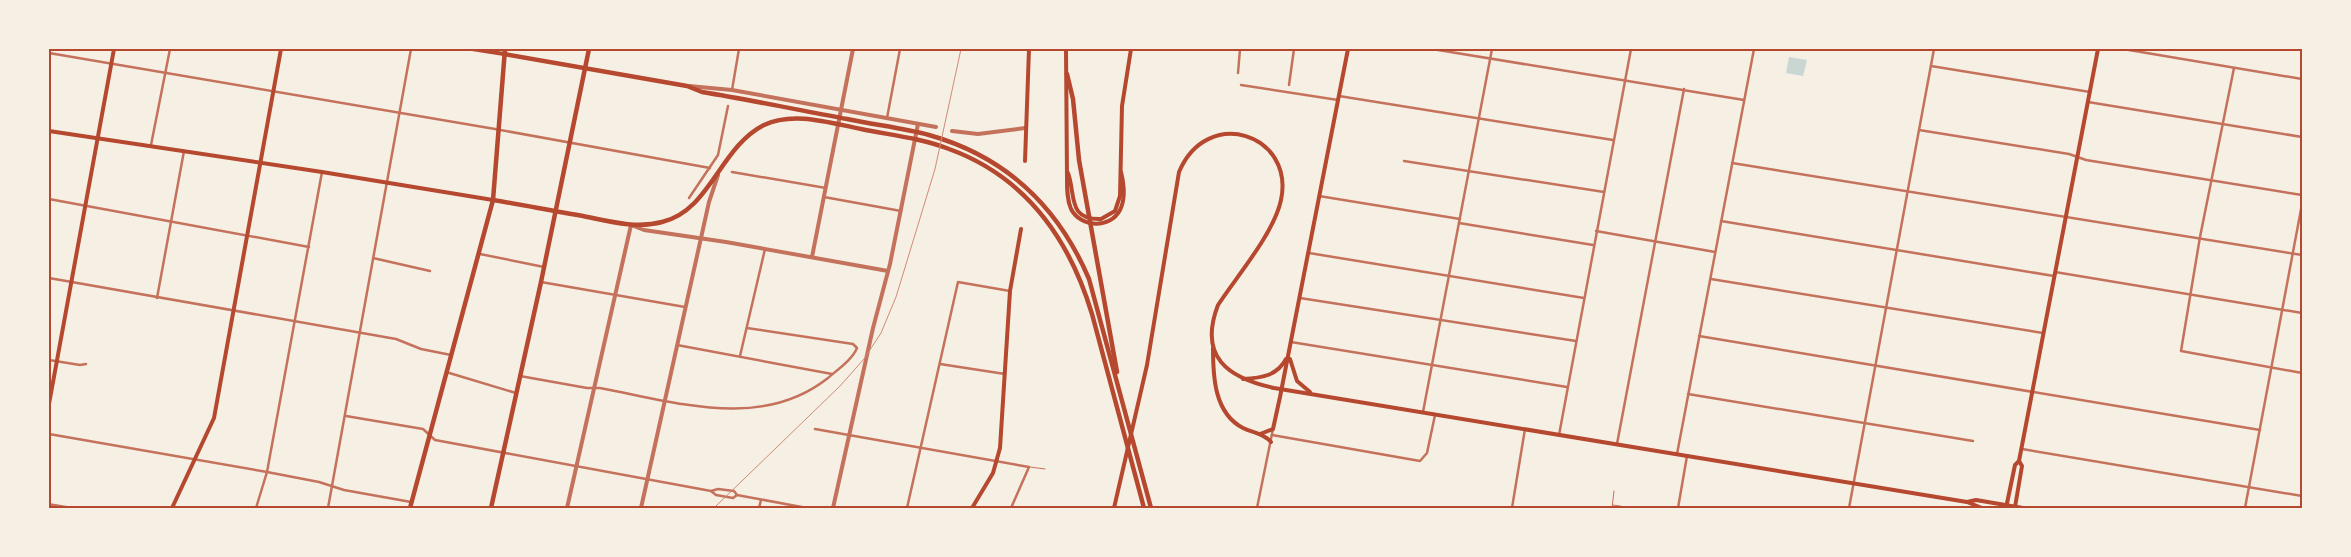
<svg xmlns="http://www.w3.org/2000/svg" width="2351" height="557" font-family="Cabin,sans-serif">
	<rect width="100%" height="100%" fill="#f6efe4"/>
	<polygon fill="#c9d6d2" points="1789,57 1807,60 1803,76 1786,73"/>
	<g fill="none" stroke-linecap="round" stroke-linejoin="round">
		<g stroke="#c5725c" stroke-width="1">
			<polyline points="1030,467 1045,469"/>
			<polyline points="1613,505 1632,508"/>
			<polyline points="1612,508 1614,491"/>
		</g>
		<g stroke="#c5725c" stroke-width="2.5">
			<polyline points="1432,49 1744,100"/>
			<polyline points="2123,49 2302,79"/>
			<polyline points="49,53 495,129 710,168"/>
			<polyline points="1931,66 2090,92"/>
			<polyline points="2234,68 2200,237 2181,351 2302,373"/>
			<polyline points="1238,73 1240,49"/>
			<polyline points="1241,85 1338,100"/>
			<polyline points="1289,85 1294,49"/>
			<polyline points="732,90 739,49"/>
			<polyline points="1339,96 1613,140"/>
			<polyline points="2088,102 2302,137"/>
			<polyline points="887,118 900,49"/>
			<polyline points="1919,130 2069,154 2086,160 2302,195"/>
			<polyline points="151,145 170,49"/>
			<polyline points="1404,161 1604,192"/>
			<polyline points="1732,163 2302,255"/>
			<polyline points="732,172 826,188"/>
			<polyline points="1319,196 1460,219"/>
			<polyline points="824,197 901,211"/>
			<polyline points="689,198 718,155 728,106"/>
			<polyline points="49,199 309,247"/>
			<polyline points="1721,221 2054,276"/>
			<polyline points="1459,223 1593,245"/>
			<polyline points="1596,231 1715,252"/>
			<polyline points="1309,253 1584,298"/>
			<polyline points="480,254 544,267"/>
			<polyline points="373,258 430,271"/>
			<polyline points="2055,272 2302,313"/>
			<polyline points="49,278 396,339 421,349 451,355"/>
			<polyline points="1711,279 2043,333"/>
			<polyline points="541,282 685,307"/>
			<polyline points="157,298 184,151"/>
			<polyline points="1300,298 1576,341"/>
			<polyline points="1699,336 2260,430"/>
			<polyline points="1291,342 1567,387"/>
			<polyline points="677,345 832,374"/>
			<polyline points="740,356 765,249"/>
			<polyline points="49,360 80,365 86,364"/>
			<polyline points="940,364 1005,374"/>
			<polyline points="446,372 516,393"/>
			<path d="M520,376L587,388H600C676,402 761,431 828,378C837,370 852,360 857,348L853,344L747,328"/>
			<polyline points="1688,394 1973,441"/>
			<polyline points="1423,412 1492,49"/>
			<polyline points="346,416 423,429 435,440 711,491 718,489 734,491 737,495"/>
			<polyline points="815,429 1029,467 1011,508"/>
			<polyline points="49,434 267,472 319,482 344,490 411,502"/>
			<polyline points="1272,435 1420,461 1427,453 1435,415"/>
			<polyline points="1559,435 1631,49"/>
			<polyline points="1617,444 1684,89"/>
			<polyline points="2022,449 2302,496"/>
			<polyline points="1677,454 1754,49"/>
			<polyline points="711,491 716,495 733,498 737,495 807,508"/>
			<polyline points="256,508 267,472 322,172"/>
			<polyline points="328,508 411,49"/>
			<polyline points="759,508 761,500"/>
			<polyline points="907,508 958,282 1010,291"/>
			<polyline points="1257,508 1273,429"/>
			<polyline points="1512,508 1525,429"/>
			<polyline points="1678,508 1687,456"/>
			<polyline points="1849,508 1934,49"/>
			<polyline points="2245,508 2302,204"/>
		</g>
		<g stroke="#c5725c" stroke-width="4">
			<polyline points="689,86 732,90 936,127"/>
			<polyline points="952,131 978,134 1025,128"/>
			<polyline points="812,257 853,49"/>
			<polyline points="49,505 67,508"/>
			<polyline points="567,508 631,225 644,230 726,242 888,271"/>
			<polyline points="641,508 709,202 718,175"/>
			<polyline points="833,508 873,328 890,264 918,124"/>
		</g>
		<g stroke="#b5482f" stroke-width="4">
			<polyline points="472,49 504,54"/>
			<path d="M1066,49L1067,178C1067,189 1067,200 1071,209C1081,228 1110,229 1120,210C1126,198 1124,184 1121,172"/>
			<polyline points="49,131 322,172 493,200"/>
			<polyline points="1025,161 1029,49"/>
			<path d="M1068,173C1076,195 1067,220 1101,219L1115,211L1120,196L1122,106L1131,49"/>
			<path d="M1213,348C1213,376 1214,413 1243,428C1253,433 1263,433 1271,442"/>
			<polyline points="1290,359 1297,381 1310,392"/>
			<path d="M1243,379C1261,378 1277,376 1286,359"/>
			<polyline points="49,404 114,49"/>
			<polyline points="1260,434 1273,429 1280,397 1348,49"/>
			<polyline points="1967,502 1976,500 2023,508"/>
			<polyline points="2015,507 2022,466 2019,461"/>
			<polyline points="172,508 214,418 281,49"/>
			<polyline points="972,508 993,473 1000,448 1010,291 1021,229"/>
			<path d="M1114,508L1147,365L1179,172C1207,105 1295,134 1281,200C1274,233 1237,276 1218,305C1198,357 1228,378 1274,388L1967,502L1982,508"/>
			<polyline points="2006,508 2015,465 2019,461 2098,49"/>
		</g>
		<g stroke="#b5482f" stroke-width="4.5">
			<path d="M504,54L687,86L702,92C751,100 799,110 847,119C875,125 903,128 929,135C1007,157 1058,206 1089,279L1151,508"/>
			<polyline points="1067,74 1073,99 1079,160 1117,372"/>
			<path d="M493,200C523,205 553,211 583,216C608,221 636,229 662,222C710,211 720,147 764,125C794,111 830,123 861,129C890,135 921,138 949,149C1026,177 1069,238 1092,314L1144,508"/>
			<polyline points="410,508 493,200 505,49"/>
			<polyline points="491,508 541,282 589,49"/>
		</g>
		<polyline stroke="#cf8b77" stroke-width="1" points="714,508 840,386 864,359 881,333 896,297 935,169 961,49"/>
	</g>
	<rect width="2351" height="557" fill="none" stroke="#f6efe4" stroke-width="100"/>
	<rect x="50" y="50" width="2251" height="457" fill="none" stroke="#b5482f" stroke-width="2"/>
</svg>
